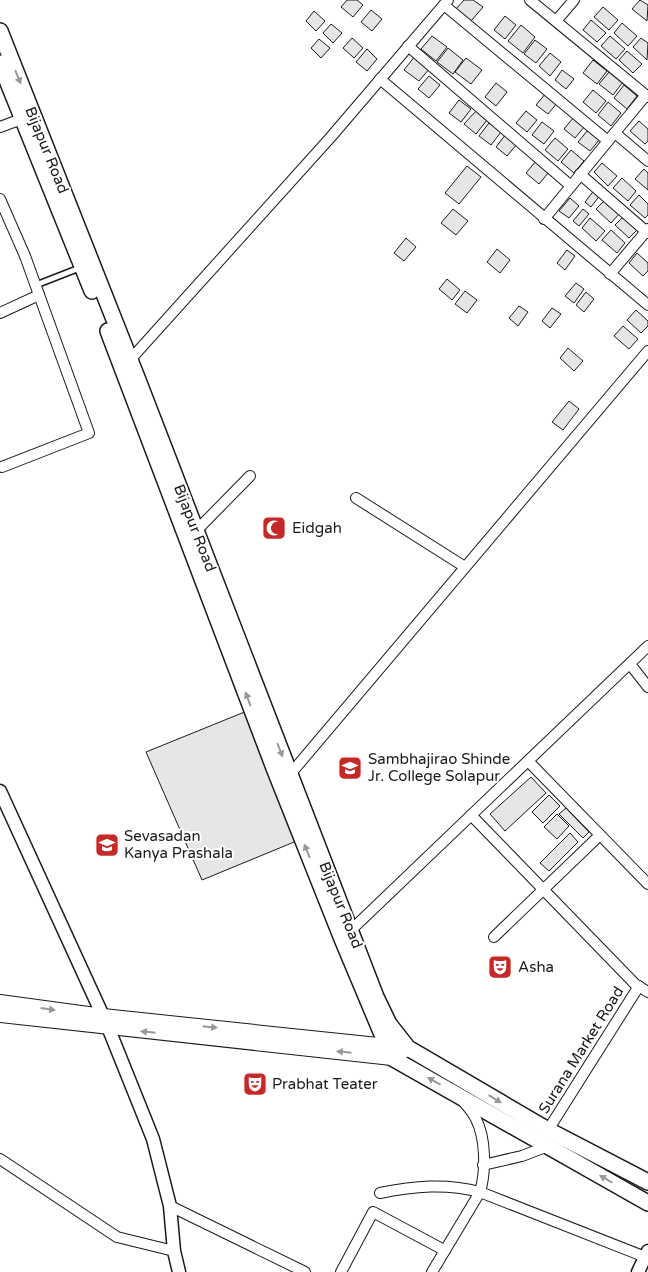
<svg xmlns="http://www.w3.org/2000/svg" width="648" height="1272" font-family="'Varela Round',sans-serif">
	<rect width="100%" height="100%" fill="#fff"/>
	<g fill="#e6e6e6" stroke="#1a1a1a">
		<polygon points="347,0 357,0 363,5 353,17 341,7"/>
		<polygon points="464,0 473,0 483,7 471,21 456,9"/>
		<polygon points="640,0 648,5 647,21 632,9"/>
		<polygon points="603,7 618,20 609,30 594,17"/>
		<polygon points="371,10 382,19 372,31 361,22"/>
		<polygon points="314,11 325,21 316,31 306,21"/>
		<polygon points="505,16 516,25 505,39 494,30"/>
		<polygon points="591,20 606,33 597,42 583,30"/>
		<polygon points="622,23 637,36 628,46 614,33"/>
		<polygon points="331,24 342,33 333,43 323,33"/>
		<polygon points="521,25 535,37 523,53 508,41"/>
		<polygon points="432,36 447,47 436,61 421,49"/>
		<polygon points="610,36 625,49 616,59 601,46"/>
		<polygon points="352,38 363,48 354,58 343,48"/>
		<polygon points="641,38 648,43 647,60 633,47"/>
		<polygon points="319,39 330,48 321,58 311,48"/>
		<polygon points="535,40 547,49 536,63 524,54"/>
		<polygon points="448,48 463,60 453,74 437,62"/>
		<polygon points="367,49 377,59 367,71 356,62"/>
		<polygon points="627,51 642,64 633,73 619,60"/>
		<polygon points="550,53 561,62 550,76 539,66"/>
		<polygon points="415,56 430,68 419,81 404,70"/>
		<polygon points="466,58 482,70 471,84 455,72"/>
		<polygon points="593,60 607,71 597,84 583,73"/>
		<polygon points="562,70 574,79 566,89 555,80"/>
		<polygon points="610,71 623,82 613,95 599,84"/>
		<polygon points="429,76 440,85 429,98 418,89"/>
		<polygon points="496,83 507,92 496,106 485,97"/>
		<polygon points="624,85 637,96 627,109 614,98"/>
		<polygon points="593,90 606,101 596,113 583,102"/>
		<polygon points="546,93 558,102 548,114 536,105"/>
		<polygon points="459,100 471,109 461,122 449,113"/>
		<polygon points="608,102 621,113 611,126 598,115"/>
		<polygon points="476,111 487,120 476,134 464,124"/>
		<polygon points="526,111 537,120 527,132 516,123"/>
		<polygon points="574,117 585,126 575,138 564,129"/>
		<polygon points="639,121 648,129 648,141 645,144 630,131"/>
		<polygon points="542,122 554,131 544,144 532,135"/>
		<polygon points="489,123 501,132 491,145 479,136"/>
		<polygon points="588,130 600,139 590,151 578,142"/>
		<polygon points="506,134 517,144 507,156 496,147"/>
		<polygon points="555,138 568,149 558,161 545,150"/>
		<polygon points="571,150 584,161 574,173 561,162"/>
		<polygon points="536,161 549,172 539,184 526,173"/>
		<polygon points="602,163 617,176 608,186 594,172"/>
		<polygon points="467,166 481,177 459,204 445,193"/>
		<polygon points="644,169 648,173 648,190 635,179"/>
		<polygon points="622,178 636,191 628,201 613,188"/>
		<polygon points="595,189 601,194 591,207 585,202"/>
		<polygon points="639,195 648,204 648,215 645,218 630,205"/>
		<polygon points="570,198 579,206 569,218 559,211"/>
		<polygon points="605,200 620,213 611,223 596,209"/>
		<polygon points="453,209 468,221 456,235 441,223"/>
		<polygon points="583,209 589,214 579,226 573,221"/>
		<polygon points="624,216 638,229 629,238 615,225"/>
		<polygon points="590,218 605,231 596,241 582,228"/>
		<polygon points="611,230 625,243 617,253 602,240"/>
		<polygon points="406,238 416,247 404,261 394,253"/>
		<polygon points="497,249 510,260 500,273 487,262"/>
		<polygon points="567,250 575,256 565,270 557,263"/>
		<polygon points="637,253 648,263 648,271 643,276 629,263"/>
		<polygon points="447,279 460,290 452,300 439,289"/>
		<polygon points="576,283 584,289 574,303 565,296"/>
		<polygon points="465,291 477,300 467,313 455,304"/>
		<polygon points="586,292 594,299 584,312 576,305"/>
		<polygon points="519,306 528,312 518,326 509,318"/>
		<polygon points="552,308 561,314 550,328 542,321"/>
		<polygon points="636,310 648,321 648,326 641,333 627,320"/>
		<polygon points="623,326 638,339 629,349 614,336"/>
		<polygon points="568,348 583,361 574,371 560,358"/>
		<polygon points="569,401 579,409 563,430 552,422"/>
		<polygon points="247,711 299,840 202,880 146,752"/>
		<polygon points="531,777 546,793 505,831 490,814"/>
		<polygon points="549,795 560,806 543,823 532,812"/>
		<polygon points="566,808 589,832 583,838 559,814"/>
		<polygon points="557,814 569,826 557,839 544,827"/>
		<polygon points="570,833 578,842 549,871 540,863"/>
	</g>
	<g fill="none" stroke-linecap="round" stroke-linejoin="round">
		<g stroke="#1a1a1a" stroke-width="8">
			<polyline id="service" points="36,285 82,267"/>
		</g>
		<g stroke="#1a1a1a" stroke-width="12">
			<g id="minor">
				<polyline points="530,0 648,97"/>
				<polyline points="444,5 608,141 544,219"/>
				<polyline points="556,21 574,0"/>
				<polyline points="408,46 571,186"/>
				<polyline points="380,79 648,305"/>
				<polyline points="0,127 27,117"/>
				<polyline points="615,133 648,161"/>
				<polyline points="608,141 646,95"/>
				<polyline points="580,174 648,233"/>
				<polyline points="0,199 25,256 89,433 2,467"/>
				<polyline points="610,274 648,229"/>
				<polyline points="0,313 39,295"/>
				<polyline points="130,360 330,138 448,0"/>
				<polyline points="356,498 465,567"/>
				<polyline points="196,531 250,476"/>
				<polyline points="630,664 648,687"/>
				<polyline points="528,761 648,884"/>
				<polyline points="287,778 648,351"/>
				<polyline points="471,815 635,984 648,992"/>
				<polyline points="347,934 648,646"/>
				<polyline points="494,937 600,835"/>
				<polyline points="548,1130 639,986"/>
				<polyline points="0,1159 117,1237 174,1251"/>
				<polyline points="483,1165 522,1156 548,1146"/>
				<path d="M380,1193C414,1186 446,1183 480,1192L648,1258"/>
				<polyline points="170,1206 305,1272"/>
				<polyline points="341,1272 373,1212 444,1250"/>
				<path d="M432,1272L480,1192C486,1171 486,1139 476,1119C473,1112 467,1106 462,1100"/>
			</g>
		</g>
		<g stroke="#1a1a1a" stroke-width="15">
			<g id="tertiary">
				<polyline points="0,791 108,1027 153,1139 170,1206 174,1251 179,1272"/>
				<polyline points="638,1272 648,1251"/>
			</g>
		</g>
		<g stroke="#1a1a1a" stroke-width="16">
			<g id="secondary">
				<polyline points="0,1002 103,1016 397,1047"/>
				<polyline points="0,1015 392,1058 408,1048"/>
			</g>
		</g>
		<g stroke="#1a1a1a" stroke-width="18">
			<g id="primary">
				<polyline points="0,31 138,380 376,997 389,1024 408,1048 548,1130 648,1182"/>
				<polyline points="0,63 92,291"/>
				<polyline points="108,331 274,768 342,939 392,1058 648,1203"/>
			</g>
		</g>
		<use href="#service" stroke="#fff" stroke-width="5"/>
		<use href="#minor" stroke="#fff" stroke-width="10"/>
		<use href="#tertiary" stroke="#fff" stroke-width="12"/>
		<use href="#secondary" stroke="#fff" stroke-width="14"/>
		<use href="#primary" stroke="#fff" stroke-width="15"/>
	</g>
	<defs><path id="oneway-solid" d="M-6-.8H1V-3.2L6.5 0L1 3.2V.8H-6Z" transform="scale(1.25)"/></defs>
	<g fill="#989898">
		<use href="#oneway-solid" transform="translate(18 77) rotate(68)"/>
		<use href="#oneway-solid" transform="translate(248 699) rotate(-110)"/>
		<use href="#oneway-solid" transform="translate(280 750) rotate(69)"/>
		<use href="#oneway-solid" transform="translate(307 851) rotate(-112)"/>
		<use href="#oneway-solid" transform="translate(48 1009) rotate(8)"/>
		<use href="#oneway-solid" transform="translate(210 1027) rotate(6)"/>
		<use href="#oneway-solid" transform="translate(148 1032) rotate(-174)"/>
		<use href="#oneway-solid" transform="translate(344 1052) rotate(-174)"/>
		<use href="#oneway-solid" transform="translate(434 1081) rotate(-151)"/>
		<use href="#oneway-solid" transform="translate(495 1099) rotate(31)"/>
		<use href="#oneway-solid" transform="translate(606 1179) rotate(-150)"/>
	</g>
	<defs>
		<g id="mosque-square" transform="scale(1.25)"><rect x="-9" y="-9" width="18" height="18" rx="4" fill="#c62828" stroke="#fff"/><path d="M3.5-4.9A6 6 0 1 0 3.5 4.9A5 5 0 1 1 3.5-4.9Z" fill="#fff"/></g>
		<g id="university-square" transform="scale(1.25)"><rect x="-9" y="-9" width="18" height="18" rx="4" fill="#c62828" stroke="#fff"/><path d="M0-5L7-2L0 1L-7-2ZM-4 1L0 2.5L4 1V4Q0 6-4 4Z" fill="#fff"/></g>
		<g id="theatre-square" transform="scale(1.25)"><rect x="-9" y="-9" width="18" height="18" rx="4" fill="#c62828" stroke="#fff"/><path d="M-5-5.5Q0-4 5-5.5V0Q5 5 0 6Q-5 5-5 0ZM-3.3-2.5H-1v1.5H-3.3ZM1-2.5H3.3v1.5H1ZM-2.8 1Q0 5.5 2.8 1Z" fill="#fff"/></g>
	</defs>
	<g fill-rule="evenodd">
		<use href="#mosque-square" x="274" y="528"/>
		<use href="#university-square" x="350" y="768"/>
		<use href="#university-square" x="107" y="845"/>
		<use href="#theatre-square" x="500" y="967"/>
		<use href="#theatre-square" x="255" y="1084"/>
	</g>
	<g text-anchor="middle" dominant-baseline="central" stroke-width="4" stroke-linejoin="round" paint-order="stroke">
		<g font-size="15" fill="#1a1a1a" stroke="#fff">
			<text transform="translate(47 150) rotate(68)">Bijapur Road</text>
			<text transform="translate(195 528) rotate(69)">Bijapur Road</text>
			<text transform="translate(341 905) rotate(68)">Bijapur Road</text>
			<text transform="translate(581 1050) rotate(-58)">Surana Market Road</text>
		</g>
		<g font-size="15" fill="#1a1a1a" stroke="#fff" text-anchor="start">
			<text x="292" y="528">Eidgah</text>
			<text x="368" y="759">Sambhajirao Shinde<tspan x="368" dy="17">Jr. College Solapur</tspan></text>
			<text x="124" y="836">Sevasadan<tspan x="124" dy="17">Kanya Prashala</tspan></text>
			<text x="518" y="967">Asha</text>
			<text x="272" y="1084">Prabhat Teater</text>
		</g>
	</g>
</svg>
